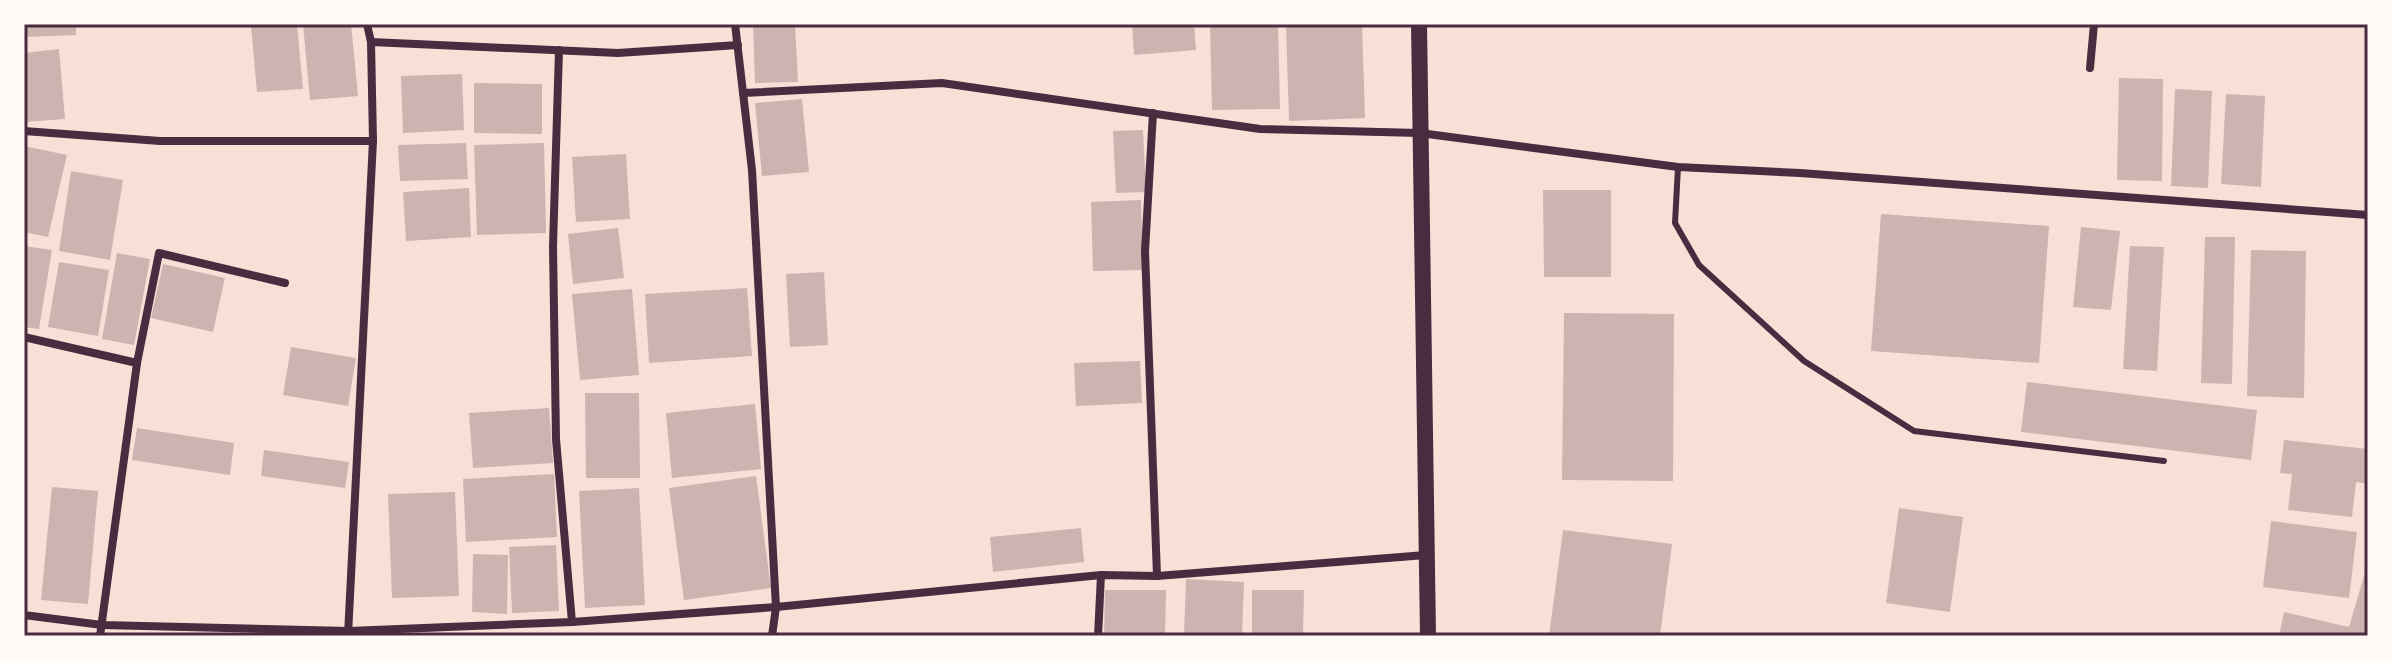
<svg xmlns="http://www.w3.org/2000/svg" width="2392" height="660" font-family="'Exo 2',sans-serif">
	<rect width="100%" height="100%" fill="#f7e1d7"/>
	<g fill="#ccb4b1">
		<polygon points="25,24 76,24 76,35 25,37"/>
		<polygon points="268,24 297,24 303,89 257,92 251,26"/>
		<polygon points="303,24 351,24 358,96 310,100"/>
		<polygon points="753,24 795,24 798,82 755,83"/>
		<polygon points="1132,24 1194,24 1196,50 1134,55"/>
		<polygon points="1210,24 1278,24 1280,109 1212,110"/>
		<polygon points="1286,24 1362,24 1365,118 1289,121"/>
		<polygon points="59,49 65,119 24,122 24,53"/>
		<polygon points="462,74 464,130 403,133 401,76"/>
		<polygon points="2119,78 2163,79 2162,181 2117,180"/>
		<polygon points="474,83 542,84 542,134 474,133"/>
		<polygon points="2175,89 2212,91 2208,188 2171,186"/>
		<polygon points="2226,94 2265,96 2261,187 2221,184"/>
		<polygon points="802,99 809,172 762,176 755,103"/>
		<polygon points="1143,130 1146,192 1116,193 1113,131"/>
		<polygon points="466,143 468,179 400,181 398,145"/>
		<polygon points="544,143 546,233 477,235 474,145"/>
		<polygon points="24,146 67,155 48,237 24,232"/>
		<polygon points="626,154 630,219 576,222 572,157"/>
		<polygon points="71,171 123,180 110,260 59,251"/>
		<polygon points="469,188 471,237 406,241 403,192"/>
		<polygon points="1543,190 1611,190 1611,277 1544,277"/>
		<polygon points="1141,200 1143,270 1093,271 1091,202"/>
		<polygon points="1881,214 2049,226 2039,363 1871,351"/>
		<polygon points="2081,227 2120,231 2111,310 2073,307"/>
		<polygon points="618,228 624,278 573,284 568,234"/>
		<polygon points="2205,237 2235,237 2232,384 2201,383"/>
		<polygon points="24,246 52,250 39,329 24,327"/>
		<polygon points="2130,246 2164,247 2157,371 2123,369"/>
		<polygon points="2251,250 2306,251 2304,398 2247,396"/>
		<polygon points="117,253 150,259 134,345 102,339"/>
		<polygon points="59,262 109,270 98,336 48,327"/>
		<polygon points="163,264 225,278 213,332 151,318"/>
		<polygon points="824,272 828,345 790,347 786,274"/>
		<polygon points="747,288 752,356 649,363 645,294"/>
		<polygon points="632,289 639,375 580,380 572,294"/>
		<polygon points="1564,313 1674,314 1673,481 1562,480"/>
		<polygon points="291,347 356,358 348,406 283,395"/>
		<polygon points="1140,361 1142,403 1076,406 1074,363"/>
		<polygon points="2027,382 2257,410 2251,460 2021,432"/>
		<polygon points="585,393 639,393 640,478 586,478"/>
		<polygon points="755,404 761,469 672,478 666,413"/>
		<polygon points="549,408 553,463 473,468 469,413"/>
		<polygon points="137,428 234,443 230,475 132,460"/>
		<polygon points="2284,440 2368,449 2368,484 2356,482 2352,517 2288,510 2292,474 2280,473"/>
		<polygon points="264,450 349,462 345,488 261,476"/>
		<polygon points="554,474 557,537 466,542 463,479"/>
		<polygon points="756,476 771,588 684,600 669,488"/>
		<polygon points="52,487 98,491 88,604 41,600"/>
		<polygon points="639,488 645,605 585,608 579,491"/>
		<polygon points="455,492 459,596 392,598 388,494"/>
		<polygon points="1899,508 1963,517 1950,612 1886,603"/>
		<polygon points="2271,521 2357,532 2349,598 2263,587"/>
		<polygon points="1081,528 1084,562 993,572 990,537"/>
		<polygon points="1563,530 1672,544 1660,636 1549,636"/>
		<polygon points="556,545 559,611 512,613 509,547"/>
		<polygon points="473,554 508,555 507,614 472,612"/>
		<polygon points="2368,562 2368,636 2279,636 2284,612 2349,627"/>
		<polygon points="1186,579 1244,582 1242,636 1184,636"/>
		<polygon points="1105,590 1166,590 1165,636 1104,636"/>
		<polygon points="1252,590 1304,590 1303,636 1252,636"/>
	</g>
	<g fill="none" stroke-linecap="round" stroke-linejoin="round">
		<polyline stroke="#4a2c40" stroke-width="6" points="1678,167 1675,223 1699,265 1804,361 1914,431 2164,461"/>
		<g stroke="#4a2c40" stroke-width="8">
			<polyline points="735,24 752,170 776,607 772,636"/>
			<polyline points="371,42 618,53 738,45"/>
			<polyline points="559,50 553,246 556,439 572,622"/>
			<polyline points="2090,68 2094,24"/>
			<polyline points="743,93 942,83 1260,129 1420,133 1678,167 1800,173 2368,215"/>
			<polyline points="1153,113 1145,251 1157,576"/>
			<polyline points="24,131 160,141 373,141"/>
			<polyline points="24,337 137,363"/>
			<polyline points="24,615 102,625 349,631 572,622 776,607 1101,575 1157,576 1426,555"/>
			<polyline points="348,635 373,141 371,42 367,24"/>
			<polyline points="100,636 137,363 159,253 285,283"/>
			<polyline points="1098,636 1101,575"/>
		</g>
		<polyline stroke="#4a2c40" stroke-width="16" points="1419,24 1428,636"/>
	</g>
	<rect width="2392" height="660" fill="none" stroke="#fffaf5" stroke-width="52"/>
	<rect x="26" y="26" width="2340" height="608" fill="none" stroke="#4a2c40" stroke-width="3"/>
</svg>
